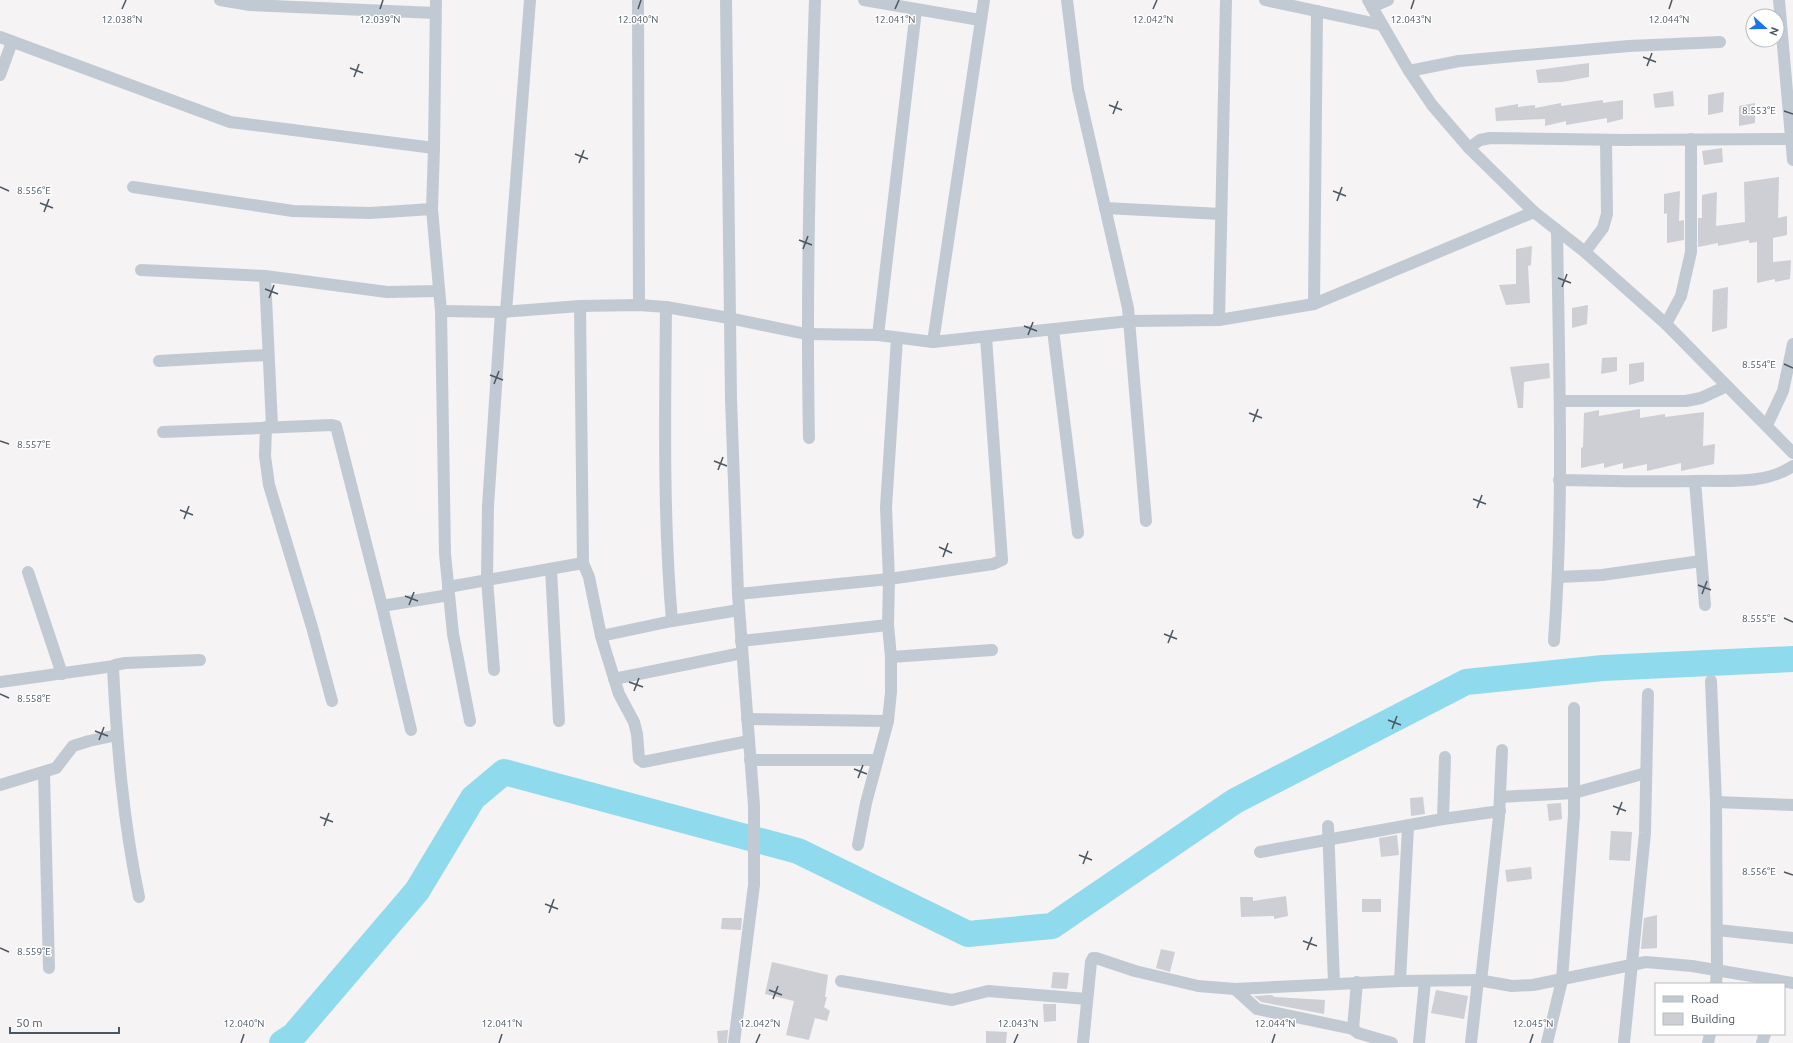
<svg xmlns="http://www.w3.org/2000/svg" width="1793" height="1043" font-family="Ubuntu,sans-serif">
	<rect width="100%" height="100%" fill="#f5f3f3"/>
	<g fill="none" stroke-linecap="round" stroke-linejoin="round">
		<polyline stroke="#90daee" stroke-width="26" points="282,1043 294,1035 417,891 473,798 504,772 798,851 968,934 1052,926 1235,801 1466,682 1603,668 1793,659"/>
	</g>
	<g fill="#cdcfd5">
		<polygon points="1589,63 1589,77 1562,82 1538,83 1536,70"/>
		<polygon points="1673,91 1674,106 1655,108 1653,94"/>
		<polygon points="1724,92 1723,112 1708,115 1708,95"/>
		<polygon points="1603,100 1603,103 1623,100 1623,119 1607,123 1607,118 1566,125 1566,121 1545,126 1545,119 1496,121 1495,108 1518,104 1518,107 1535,105 1535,108 1561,103 1561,106"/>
		<polygon points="1755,103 1755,123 1739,126 1739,106"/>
		<polygon points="1722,148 1723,162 1704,165 1702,151"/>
		<polygon points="1779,177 1778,218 1787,216 1787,235 1773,238 1773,262 1791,260 1790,279 1775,282 1775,279 1757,283 1757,242 1749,243 1749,240 1718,246 1718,243 1698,247 1698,218 1702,218 1702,195 1717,192 1716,226 1745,222 1744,182"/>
		<polygon points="1680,191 1679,221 1684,220 1684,240 1667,243 1667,213 1664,214 1664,194"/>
		<polygon points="1532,246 1531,265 1528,266 1530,303 1506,305 1499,285 1516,284 1516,249"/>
		<polygon points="1728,287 1727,328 1712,332 1713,290"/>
		<polygon points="1588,305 1587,324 1572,328 1572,308"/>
		<polygon points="1617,357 1617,371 1601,374 1602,358"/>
		<polygon points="1644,362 1644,381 1629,385 1629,364"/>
		<polygon points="1549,363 1550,378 1524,382 1523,408 1518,408 1510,367"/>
		<polygon points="1640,409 1640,418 1665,414 1665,417 1704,412 1703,446 1715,444 1714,464 1681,471 1681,463 1647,471 1647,464 1623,469 1623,463 1604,468 1604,463 1581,468 1581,448 1583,447 1584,413 1599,410 1599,416"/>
		<polygon points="1423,797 1425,814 1411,816 1410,798"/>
		<polygon points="1561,803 1562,819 1549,821 1547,804"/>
		<polygon points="1611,831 1632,832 1630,861 1609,860"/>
		<polygon points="1397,835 1399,855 1381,857 1379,838"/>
		<polygon points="1531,867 1532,879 1507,882 1505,870"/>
		<polygon points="1286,896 1288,916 1274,919 1274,916 1241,917 1240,897 1253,897 1253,901"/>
		<rect x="1362" y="899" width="19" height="13"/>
		<polygon points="1657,915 1657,948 1641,949 1644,918"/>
		<polygon points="722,918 742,918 741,930 721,929"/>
		<polygon points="1161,949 1175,952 1170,972 1156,968"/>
		<polygon points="772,962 828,975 825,997 827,997 824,1007 830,1011 827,1021 815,1018 809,1040 786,1035 794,1001 765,994"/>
		<polygon points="1053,972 1069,973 1067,989 1051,988"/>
		<polygon points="1436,990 1468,996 1464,1019 1431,1013"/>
		<polygon points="1271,995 1275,997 1325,1000 1324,1014 1261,1002 1254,996"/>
		<polygon points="1043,1004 1056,1004 1056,1021 1044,1022"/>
		<polygon points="728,1030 727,1043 718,1043 717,1031"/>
		<polygon points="986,1031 1007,1032 1006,1043 986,1043"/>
	</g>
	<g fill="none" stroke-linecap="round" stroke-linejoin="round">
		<g stroke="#c1cad2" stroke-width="12">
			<polyline points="220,0 250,5 435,13"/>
			<polyline points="436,0 434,148 432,209 441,311 445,554 453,634 470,721"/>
			<polyline points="638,0 639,305"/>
			<polyline points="726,0 731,399 738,594 754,806 754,885 734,1043"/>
			<polyline points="864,0 980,20"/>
			<polyline points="1067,0 1078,89 1128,308 1146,521"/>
			<polyline points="1265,0 1382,25"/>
			<polyline points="1368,0 1409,71 1432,105 1469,148 1534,212 1585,252 1666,324 1793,453"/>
			<polyline points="1779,0 1793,160"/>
			<polyline points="1372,7 1388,0"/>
			<polyline points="0,37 230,122 434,148"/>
			<polyline points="1409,71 1459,61 1629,46 1720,42"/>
			<polyline points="0,75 12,42"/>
			<polyline points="1469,148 1480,140 1490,138 1624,140 1790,139"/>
			<polyline points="133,187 293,211 370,213 432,209"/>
			<polyline points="1105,208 1221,214"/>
			<polyline points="1585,252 1603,228 1607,214 1606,140"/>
			<polyline points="141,270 265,276 387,292 439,291"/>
			<polyline points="265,276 272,426"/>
			<polyline points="1314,304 1317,11"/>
			<polyline points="580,306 583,563 589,577 601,636 619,694 634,722 637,734 639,759 643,762 648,761 749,741"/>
			<path d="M666,307C665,412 663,516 672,621"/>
			<polyline points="441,311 501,312 580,306 639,305 666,307 729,318 806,334 878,335 933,342 1129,321 1219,320 1314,304 1534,212"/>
			<polyline points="506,312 530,0"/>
			<polyline points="1219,320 1226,0"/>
			<polyline points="1666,324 1681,296 1691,252 1691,139"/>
			<polyline points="1053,330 1078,533"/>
			<polyline points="878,335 916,10"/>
			<polyline points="933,342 984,0"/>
			<polyline points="159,361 267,355"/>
			<polyline points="1560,401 1686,401 1701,398 1727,386"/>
			<polyline points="1767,425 1783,391 1793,344"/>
			<polyline points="266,427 265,456 269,485 312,627 332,701"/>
			<polyline points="163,432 332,425 336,426 382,606 411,730"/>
			<path d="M809,438C806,292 810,146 815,0"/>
			<path d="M1559,480C1604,481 1649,482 1694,481C1727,480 1765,485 1793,466"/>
			<polyline points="1695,481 1705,605"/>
			<polyline points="551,569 559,721"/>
			<polyline points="28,572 62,674"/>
			<polyline points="1559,577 1602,575 1701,561"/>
			<polyline points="448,587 583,563"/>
			<polyline points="738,594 889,579 993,564 1002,560 986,337"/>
			<polyline points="382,606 449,595"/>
			<polyline points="601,636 672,621 739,610"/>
			<polyline points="741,641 888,625"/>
			<path d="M1554,641C1564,504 1559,367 1557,230"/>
			<polyline points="891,657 992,650"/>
			<polyline points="494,670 487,579 488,506 501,312"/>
			<polyline points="614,679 742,653"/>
			<polyline points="1711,681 1716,802 1717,971 1716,984"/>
			<polyline points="0,682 114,666"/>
			<polyline points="747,719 888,721"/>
			<polyline points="750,760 877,760"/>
			<polyline points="44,773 49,968"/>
			<polyline points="0,785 56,768 73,746 89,741 117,735"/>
			<polyline points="1500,797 1574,793 1646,773"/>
			<polyline points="1716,802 1793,805"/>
			<polyline points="1443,819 1445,757"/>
			<polyline points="1328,826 1334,983"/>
			<polyline points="858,845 866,803 888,721 891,692 891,657 888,625 889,579 886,507 897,338"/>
			<polyline points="1260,852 1443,819 1500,811"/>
			<path d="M139,897C123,821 117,745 113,668L115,665L125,663L200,660"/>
			<polyline points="1717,930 1793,938"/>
			<polyline points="841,981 952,1000 988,991 1087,999"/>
			<polyline points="1400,981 1408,827"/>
			<polyline points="1481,981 1499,817 1502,750"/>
			<polyline points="1357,982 1353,1029 1358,1033 1392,1043"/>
			<polyline points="1235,989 1257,1009 1353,1029"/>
			<polyline points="1083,1043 1091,962 1093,958 1096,958 1135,971 1198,986 1235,989 1400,981 1478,980 1512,986 1533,985 1646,962 1692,966 1793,983"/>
			<polyline points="1419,1043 1425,981"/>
			<polyline points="1471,1043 1478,980"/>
			<polyline points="1547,1043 1562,980 1574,815 1574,708"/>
			<polyline points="1624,1043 1645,833 1648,694"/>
			<polyline points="1708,1043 1710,1034"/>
			<polyline points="1762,1043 1765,1034"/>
		</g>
	</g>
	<path fill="none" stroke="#4a5661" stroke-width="1.5" d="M122,9L126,0M380,9L383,0M638,9L641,0M895,9L899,0M1153,9L1157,0M1411,9L1414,0M1669,9L1672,0M1643,57L1656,62M1647,66L1652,53M350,68L363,73M354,77L359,64M1109,105L1122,110M1784,111L1793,114M1113,114L1118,101M575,154L588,159M579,163L584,150M0,187L9,191M1333,191L1346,196M1337,201L1342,187M40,203L53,208M44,212L49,199M799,240L812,245M803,249L808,236M1558,278L1571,283M1562,287L1567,274M265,289L278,294M269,298L274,285M1024,326L1037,331M1028,335L1033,322M1784,364L1793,368M490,375L503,380M494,384L499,371M1249,413L1262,418M1253,422L1258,409M0,441L9,444M714,461L727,466M718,470L723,457M1473,499L1486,504M1477,508L1482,495M180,510L193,515M184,519L189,506M939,547L952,553M943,557L948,543M1698,585L1711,590M1702,594L1707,581M405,596L418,601M409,605L414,592M1784,618L1793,622M1164,634L1177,639M1168,643L1173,630M629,682L643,687M634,691L639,678M0,694L9,698M1388,720L1401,725M1392,729L1397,716M95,731L108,736M99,740L104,727M854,769L867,774M858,778L863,765M1613,806L1626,811M1617,815L1622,802M320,817L333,822M324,826L329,813M1079,855L1092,860M1083,864L1088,851M1784,872L1793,875M545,904L558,909M549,913L554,899M1303,941L1317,946M0,948L9,952M1307,950L1312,937M769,990L782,995M773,999L778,986M241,1043L244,1034M499,1043L502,1034M756,1043L760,1034M1014,1043L1018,1034M1272,1043L1275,1034M1530,1043L1533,1034"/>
	<g font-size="10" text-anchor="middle" fill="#4a5661" stroke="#fff" stroke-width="3" stroke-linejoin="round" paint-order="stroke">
		<text x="122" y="23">12.038°N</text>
		<text x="380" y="23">12.039°N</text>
		<text x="638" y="23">12.040°N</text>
		<text x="895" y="23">12.041°N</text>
		<text x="1153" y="23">12.042°N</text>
		<text x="1411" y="23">12.043°N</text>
		<text x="1669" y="23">12.044°N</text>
		<text x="1759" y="114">8.553°E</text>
		<text x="34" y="194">8.556°E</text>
		<text x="1759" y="368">8.554°E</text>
		<text x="34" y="448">8.557°E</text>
		<text x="1759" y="622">8.555°E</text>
		<text x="34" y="702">8.558°E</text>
		<text x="1759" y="875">8.556°E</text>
		<text x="34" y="955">8.559°E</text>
		<text x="244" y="1027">12.040°N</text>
		<text x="502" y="1027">12.041°N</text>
		<text x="760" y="1027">12.042°N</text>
		<text x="1018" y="1027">12.043°N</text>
		<text x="1275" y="1027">12.044°N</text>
		<text x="1533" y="1027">12.045°N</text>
	</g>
	<rect x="1655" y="983" width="130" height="52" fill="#ffffff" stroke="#b7bbc0"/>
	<rect x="1663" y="996" width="20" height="6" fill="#c1cad2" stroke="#b7bbc0"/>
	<text x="1691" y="1003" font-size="12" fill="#4a5661">Road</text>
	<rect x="1663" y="1013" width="20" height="12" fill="#cdcfd5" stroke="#b7bbc0"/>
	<text x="1691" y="1023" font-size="12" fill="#4a5661">Building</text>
	<g transform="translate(1765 28) rotate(111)"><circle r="19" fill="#ffffff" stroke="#b7bbc0"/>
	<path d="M0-3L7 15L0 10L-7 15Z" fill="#1a73e8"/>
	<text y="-6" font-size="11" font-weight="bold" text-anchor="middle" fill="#4a5661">N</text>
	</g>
	<path d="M10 1027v6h109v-6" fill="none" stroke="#4a5661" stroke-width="2"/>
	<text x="16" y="1027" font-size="12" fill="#4a5661" stroke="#ffffff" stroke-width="3" paint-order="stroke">50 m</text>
</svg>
